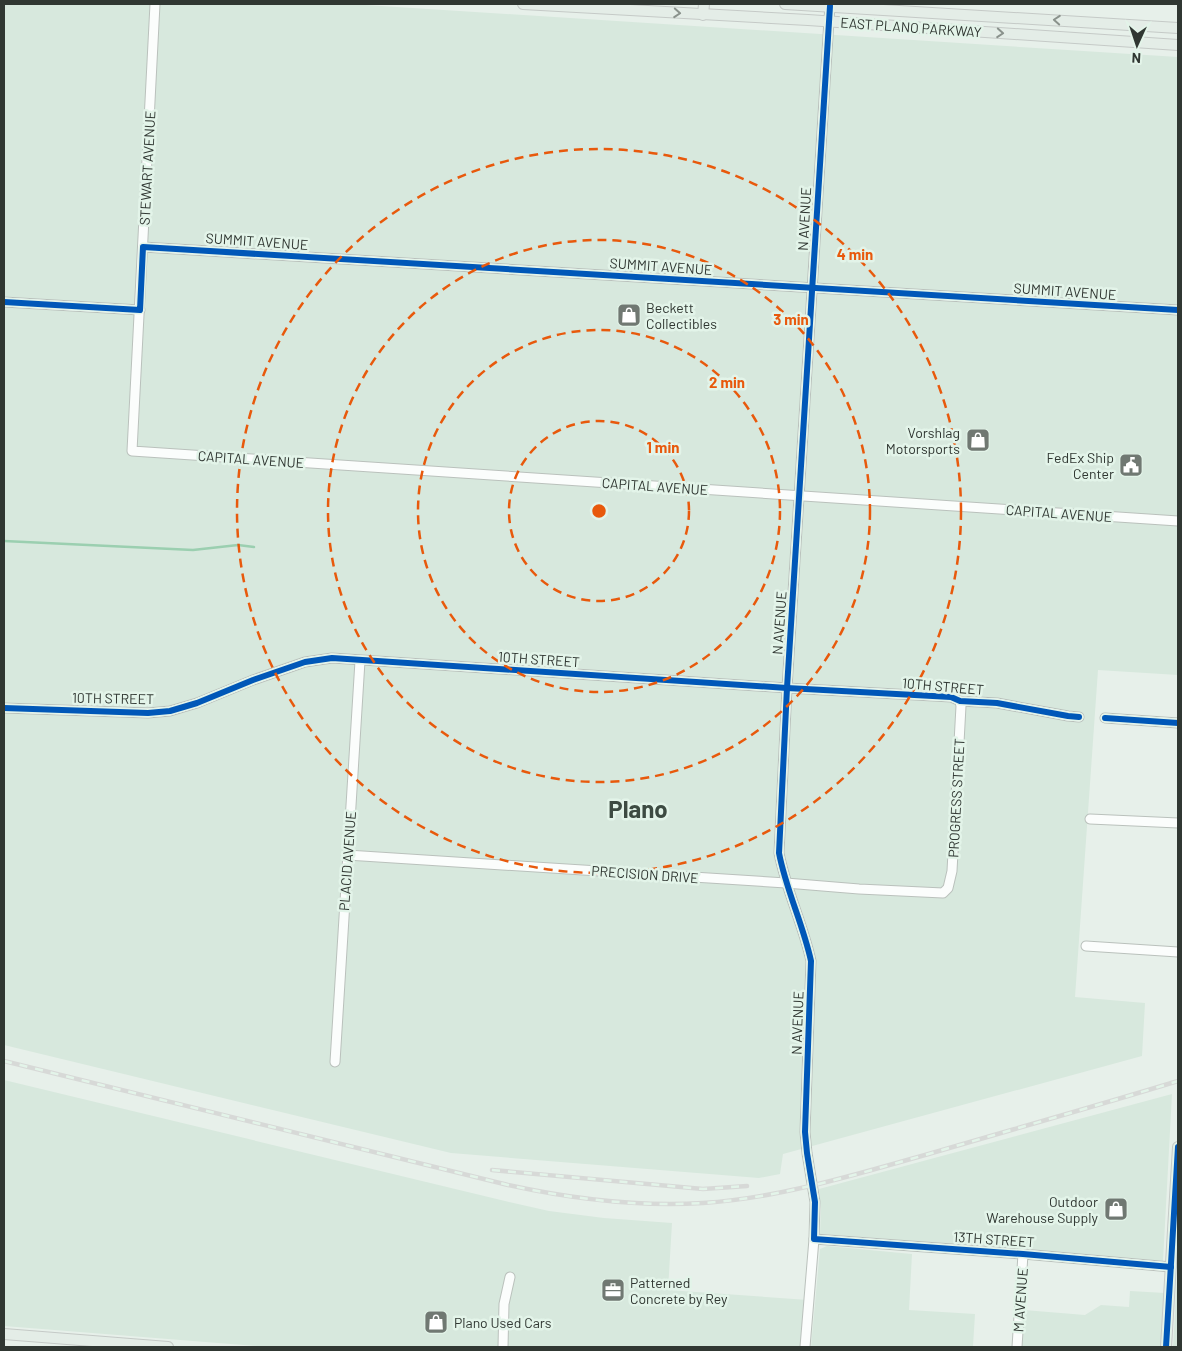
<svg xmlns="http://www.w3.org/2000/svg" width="1182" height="1351" font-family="Barlow,sans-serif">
	<rect width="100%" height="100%" fill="#e7f0ea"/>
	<g fill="#d7e8dd">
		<polygon points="4,4 350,4 1178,57 1178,675 1098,670 1075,997 1145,1003 1142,1056 783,1154 780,1174 759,1178 451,1153 4,1045"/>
		<polygon points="4,1080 505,1201 549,1211 604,1218 672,1223 668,1290 808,1300 805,1347 270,1347 4,1326"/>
		<polygon points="1172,1094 1163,1261 820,1234 821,1209 819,1189"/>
		<polygon points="827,1246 912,1254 909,1310 975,1314 973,1346 986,1347 811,1347 820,1249"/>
		<polygon points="1178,1259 1178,1347 1173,1347"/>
		<polygon points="1130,1291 1165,1293 1161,1347 1021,1347 1024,1310 1085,1315 1101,1305 1129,1307"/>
	</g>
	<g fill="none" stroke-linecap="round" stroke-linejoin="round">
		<polyline stroke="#9bcfb0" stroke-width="2.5" points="4,541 193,550 238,545 254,547"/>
		<g stroke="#bac1bc" stroke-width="11">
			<g id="minor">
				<polyline points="155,4 132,451 1178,521"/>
				<polyline points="143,247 1178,310"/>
				<polyline points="4,302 140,310"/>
				<polyline points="4,708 148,713 170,711 197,703 253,680 305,662 332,658 787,688 951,697 960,701 997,703 1068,716 1079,717"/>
				<polyline points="1105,718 1178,723"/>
				<polyline points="1090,819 1178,823"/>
				<polyline points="347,855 786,883 859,889 943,893 948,888 952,871 961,706 960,701"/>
				<polyline points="1086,946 1178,952"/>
				<polyline points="335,1062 360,661"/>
				<polyline points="814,1239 1023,1254 1171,1267"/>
				<polyline points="503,1347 504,1304 510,1277"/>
				<path d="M805,1347L814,1239L815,1202L807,1153L805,1132L811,961C803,924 786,890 779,853L787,688L830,4"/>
				<polyline points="1017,1347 1023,1254"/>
			</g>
		</g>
		<g stroke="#c5cac7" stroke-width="12">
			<g id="major">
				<polyline points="523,4 808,20 1178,45"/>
				<polyline points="785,4 1178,28"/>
				<polyline points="703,15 704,4"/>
				<polyline points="4,1334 168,1347"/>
				<polyline points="1166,1347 1178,1147"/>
			</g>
		</g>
		<use href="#minor" stroke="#fbfdfc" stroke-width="9"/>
		<use href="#major" stroke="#e4ede7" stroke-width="10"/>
		<g stroke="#d7d9d7" stroke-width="4.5">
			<g id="rail">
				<path d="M4,1061L508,1185C572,1199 637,1207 703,1203C781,1198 857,1174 932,1153C1014,1129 1096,1106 1178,1081"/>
				<polyline points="492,1170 703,1189 747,1186"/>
			</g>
		</g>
		<use href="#rail" stroke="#e3f4e9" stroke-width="2.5" stroke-dasharray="8" stroke-linecap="butt"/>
		<g stroke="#e3f4e9" stroke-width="9">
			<g id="cycleway">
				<path d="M830,6L787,688L779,853C786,890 803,924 811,961L805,1132L807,1153L815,1202L814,1239L1023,1254L1171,1267"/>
				<polyline points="4,302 140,310 143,247 1178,310"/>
				<polyline points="4,708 148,713 170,711 197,703 253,680 305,662 332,658 787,688 951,697 960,701 997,703 1068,716 1079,717"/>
				<polyline points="1105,718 1178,723"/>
				<polyline points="1166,1347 1178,1147"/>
			</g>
		</g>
		<use href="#cycleway" stroke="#0057b8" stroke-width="6"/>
	</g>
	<defs><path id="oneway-chevron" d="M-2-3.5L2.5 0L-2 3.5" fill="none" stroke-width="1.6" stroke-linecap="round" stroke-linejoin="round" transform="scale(1.25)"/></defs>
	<g stroke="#8a928c">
		<use href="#oneway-chevron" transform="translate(677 13) rotate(4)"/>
		<use href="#oneway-chevron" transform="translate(1057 20) rotate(-176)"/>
		<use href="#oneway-chevron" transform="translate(1000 33) rotate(4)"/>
	</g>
	<g fill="none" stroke="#e8590c" stroke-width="2.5" stroke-dasharray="9 6">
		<circle cx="599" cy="511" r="90"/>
		<circle cx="599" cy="511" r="181"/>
		<circle cx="599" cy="511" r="271"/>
		<circle cx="599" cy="511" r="362"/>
	</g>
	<defs>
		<g id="shop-square" transform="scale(1.25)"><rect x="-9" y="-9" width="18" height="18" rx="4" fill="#707872" stroke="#e3f4e9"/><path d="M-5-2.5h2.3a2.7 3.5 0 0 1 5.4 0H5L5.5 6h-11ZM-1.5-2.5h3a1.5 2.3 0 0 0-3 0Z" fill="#fff"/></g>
		<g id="civic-square" transform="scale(1.25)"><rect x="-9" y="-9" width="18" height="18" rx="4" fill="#707872" stroke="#e3f4e9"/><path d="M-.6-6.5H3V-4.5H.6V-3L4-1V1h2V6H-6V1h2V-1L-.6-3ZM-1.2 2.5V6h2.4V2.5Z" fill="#fff"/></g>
		<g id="office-square" transform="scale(1.25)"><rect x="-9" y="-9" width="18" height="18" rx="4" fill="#707872" stroke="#e3f4e9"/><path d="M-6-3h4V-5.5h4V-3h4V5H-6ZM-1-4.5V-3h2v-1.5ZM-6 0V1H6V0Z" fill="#fff"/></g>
	</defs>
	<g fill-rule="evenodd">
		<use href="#shop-square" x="629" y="315"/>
		<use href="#shop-square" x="978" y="440"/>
		<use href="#civic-square" x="1131" y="465"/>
		<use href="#shop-square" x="1116" y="1209"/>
		<use href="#office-square" x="613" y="1290"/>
		<use href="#shop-square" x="436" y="1322"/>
	</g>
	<g text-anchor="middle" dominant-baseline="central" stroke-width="5" stroke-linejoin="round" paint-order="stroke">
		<g font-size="14" fill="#303732" stroke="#e3f4e9">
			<text transform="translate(911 27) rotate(4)">EAST PLANO PARKWAY</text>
			<text transform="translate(147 168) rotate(-87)">STEWART AVENUE</text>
			<text transform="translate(804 219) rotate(-87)">N AVENUE</text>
			<text transform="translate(257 241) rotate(4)">SUMMIT AVENUE</text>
			<text transform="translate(661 266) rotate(4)">SUMMIT AVENUE</text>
			<text transform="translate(1065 291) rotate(4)">SUMMIT AVENUE</text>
			<text transform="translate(251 459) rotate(4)">CAPITAL AVENUE</text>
			<text transform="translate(655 486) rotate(4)">CAPITAL AVENUE</text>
			<text transform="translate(1059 513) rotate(4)">CAPITAL AVENUE</text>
			<text transform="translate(779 623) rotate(-86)">N AVENUE</text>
			<text transform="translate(539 659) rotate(4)">10TH STREET</text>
			<text transform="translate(943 686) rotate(5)">10TH STREET</text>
			<text transform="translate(113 698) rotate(1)">10TH STREET</text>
			<text transform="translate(956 798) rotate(-87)">PROGRESS STREET</text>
			<text transform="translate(347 861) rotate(-86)">PLACID AVENUE</text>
			<text transform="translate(645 874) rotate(4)">PRECISION DRIVE</text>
			<text transform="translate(797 1023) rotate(-88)">N AVENUE</text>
			<text transform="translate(994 1239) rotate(4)">13TH STREET</text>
			<text transform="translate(1020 1300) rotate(-86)">M AVENUE</text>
		</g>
		<g font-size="14" fill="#303732" stroke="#e3f4e9" text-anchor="start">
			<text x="646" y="307">Beckett<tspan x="646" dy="16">Collectibles</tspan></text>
			<text x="960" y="432" text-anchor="end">Vorshlag<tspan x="960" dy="16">Motorsports</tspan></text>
			<text x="1114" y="457" text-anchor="end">FedEx Ship<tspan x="1114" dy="16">Center</tspan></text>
			<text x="1098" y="1201" text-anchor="end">Outdoor<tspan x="1098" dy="16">Warehouse Supply</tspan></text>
			<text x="630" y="1282">Patterned<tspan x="630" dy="16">Concrete by Rey</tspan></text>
			<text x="454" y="1322">Plano Used Cars</text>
		</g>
		<g font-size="24" font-weight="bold" fill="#3d4b42" stroke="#e3f4e9">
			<text x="638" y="808">Plano</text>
		</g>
	</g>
	<circle cx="599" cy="511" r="8" fill="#e8590c" stroke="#e3f4e9" stroke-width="2.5"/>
	<g font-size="15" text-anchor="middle" font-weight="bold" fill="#e8590c" stroke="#e3f4e9" stroke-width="5" stroke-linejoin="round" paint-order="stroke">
		<text x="855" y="260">4 min</text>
		<text x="791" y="325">3 min</text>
		<text x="727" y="388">2 min</text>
		<text x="663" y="453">1 min</text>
	</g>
	<rect width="1182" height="1351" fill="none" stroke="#303732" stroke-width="10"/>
	<g transform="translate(1137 45) rotate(183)" stroke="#e3f4e9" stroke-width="4" paint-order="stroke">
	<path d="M0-4L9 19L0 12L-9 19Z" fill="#303732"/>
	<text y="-8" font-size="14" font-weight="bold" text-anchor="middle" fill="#303732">N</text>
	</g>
</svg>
